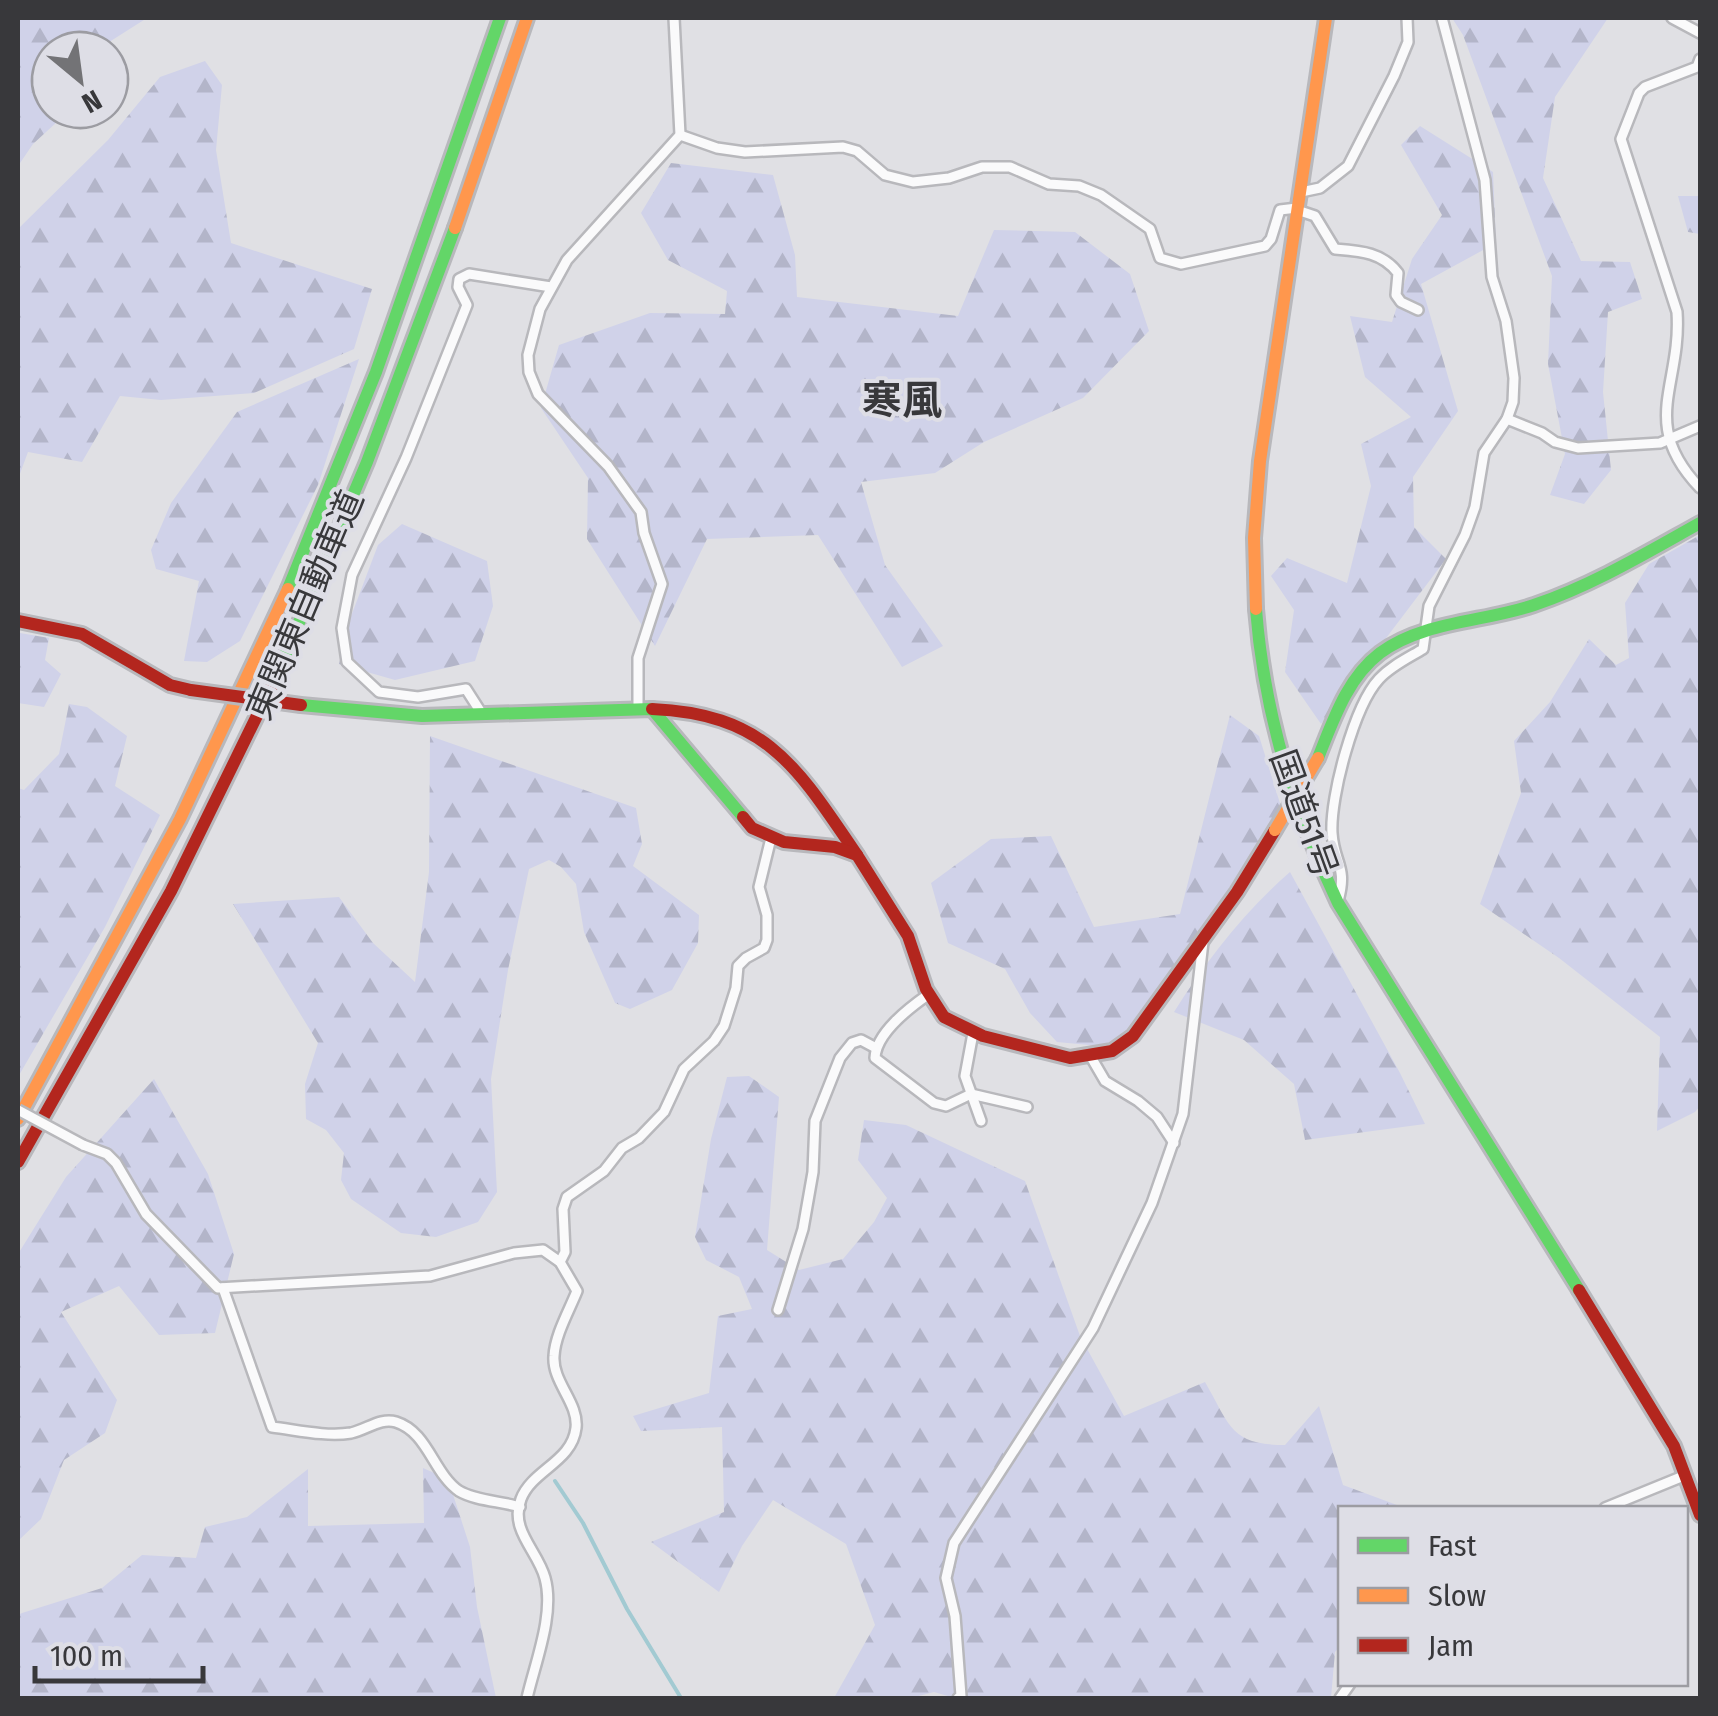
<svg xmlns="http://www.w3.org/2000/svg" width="1718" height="1716" font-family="'Fira Sans Condensed','Noto Sans JP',sans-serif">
	<defs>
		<pattern id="forest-firs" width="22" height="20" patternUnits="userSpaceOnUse" patternTransform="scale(2.5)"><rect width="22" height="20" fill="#d0d2e9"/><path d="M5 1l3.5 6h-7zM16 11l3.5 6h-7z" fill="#b3b5c9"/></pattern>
	</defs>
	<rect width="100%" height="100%" fill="#e0e0e4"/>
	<g fill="url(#forest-firs)">
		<polygon points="18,18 147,18 106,44 104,50 50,50 50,110 70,110 33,144 18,166"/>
		<polygon points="1452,18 1608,18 1555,97 1543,178 1581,261 1630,262 1642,299 1608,312 1603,392 1611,470 1584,504 1550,495 1565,454 1548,364 1552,276 1463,35"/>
		<polygon points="205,61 222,85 216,150 231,243 372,289 354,349 254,393 161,400 120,396 82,462 28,452 18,479 18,229 108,140 160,77"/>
		<polygon points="1420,126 1493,172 1496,243 1421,284 1458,411 1413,477 1414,527 1446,559 1321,724 1285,672 1294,610 1271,576 1287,558 1347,583 1371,486 1361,444 1411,417 1365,377 1350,316 1392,322 1412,259 1442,215 1401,145"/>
		<polygon points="671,163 773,175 795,255 797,297 958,316 994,230 1075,232 1130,274 1149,331 1083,398 984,442 935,473 861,482 885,565 943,646 902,667 818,535 707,539 655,646 587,539 588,478 541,408 559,345 650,313 725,314 727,291 668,260 641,213"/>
		<polygon points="1678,196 1700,196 1700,234 1688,232"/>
		<polygon points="359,359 318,485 240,641 207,662 184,661 199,581 156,569 151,550 171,503 237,412"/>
		<polygon points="402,524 487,561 493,606 475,661 395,680 339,664 350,619 378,545"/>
		<polygon points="1700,535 1700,1106 1695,1112 1657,1131 1660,1037 1559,958 1480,904 1521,793 1514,741 1550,702 1589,639 1616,665 1629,658 1625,603 1649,564"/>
		<polygon points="20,633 49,638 45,660 61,674 44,707 18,703"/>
		<polygon points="69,704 87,707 127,736 115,786 160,815 105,927 18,1077 18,788 24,790 59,754"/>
		<polygon points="1230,715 1259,736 1284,816 1121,1048 1057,1042 1030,1013 1005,969 948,943 931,883 991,839 1051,836 1094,927 1180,914"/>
		<polygon points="430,736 636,808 642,844 633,866 699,915 698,943 672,990 630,1009 615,1003 584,932 576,884 561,867 549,860 529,869 508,970 491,1079 497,1192 478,1222 436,1237 401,1233 351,1199 341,1180 344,1153 326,1130 306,1119 305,1084 318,1043 233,904 339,897 373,943 415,982 429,872"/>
		<path d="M1290,872L1400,1073L1425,1124L1305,1140L1294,1084L1244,1040L1174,1012C1206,961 1244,912 1290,872Z"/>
		<path d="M749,1076L779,1097L767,1250L799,1270L843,1259L874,1222L887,1198L858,1160L864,1120L906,1125L1025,1181L1080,1336L1124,1416L1205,1382C1230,1425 1230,1445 1285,1445L1319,1406L1343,1485L1405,1508H1340V1646L1335,1652L1331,1698H955L934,1692L911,1698H834L875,1625L846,1544L773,1500L742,1546L719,1592L651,1542L724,1512L722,1427L641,1431L633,1416L709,1393L718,1316L752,1309L739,1277L706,1260L695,1237L711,1139L727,1077Z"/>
		<polygon points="154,1079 208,1174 234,1254 215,1333 159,1335 119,1286 61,1312 117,1400 105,1433 64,1460 41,1519 18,1541 18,1254 66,1177"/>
		<polygon points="423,1468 448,1479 470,1547 477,1607 496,1698 18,1698 18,1615 22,1613 102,1588 142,1555 196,1558 205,1527 247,1517 308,1469 308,1526 424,1523"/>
	</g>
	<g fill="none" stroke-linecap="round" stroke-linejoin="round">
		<polyline stroke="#a2cad2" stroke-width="4" points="555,1481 583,1523 627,1609 681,1698"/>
		<g stroke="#b8b8bc" stroke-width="14">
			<g id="street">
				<polyline points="1672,18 1700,33"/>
				<path d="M1700,59L1697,67L1645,87L1639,93L1621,139L1677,312C1682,386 1638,423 1700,488"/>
				<polyline points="680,135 717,148 745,152 843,147 857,151 885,175 913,182 949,178 982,167 1010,167 1049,184 1079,186 1101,195 1150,229 1160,258 1181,264 1265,246 1271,239 1280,210 1297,208"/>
				<polyline points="1301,192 1320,188 1348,166 1394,76 1408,42 1407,18"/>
				<path d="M1297,210L1315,216L1335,249C1360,251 1382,252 1398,273L1396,295L1401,302L1418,310"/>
				<polyline points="1507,419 1542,433 1555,442 1578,448 1660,443 1700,426"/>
				<polyline points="638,709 638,658 662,584 644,533 641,512 608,466 538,394 529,372 528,355 540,309 567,260 680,135 674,18"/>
				<polyline points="482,714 466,689 418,697 379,692 347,662 342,628 352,575 406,458 467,305 458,287 459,279 469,274 551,287"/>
				<path d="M1338,901C1348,866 1334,864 1332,833C1330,797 1354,706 1379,679C1391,666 1408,658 1423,649L1429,606L1465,535L1475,507L1484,453L1507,419L1513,402L1514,378L1506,321L1492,277L1485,180L1442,18"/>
				<path d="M929,994C909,1008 876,1033 875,1058L934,1103L946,1106L971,1094L1027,1107"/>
				<polyline points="973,1033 965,1076 981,1121"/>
				<polyline points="1091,1057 1105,1081 1138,1101 1157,1117 1174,1143"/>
				<path d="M83,1145L107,1154L116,1163L146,1214L218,1288L430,1276L514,1253L543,1250L560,1262L577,1291C569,1311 555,1335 554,1356C552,1382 579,1403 576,1428C572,1462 532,1470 521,1499C509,1530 538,1551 545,1578C555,1614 535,1663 527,1698"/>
				<polyline points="560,1262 565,1252 563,1209 567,1197 604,1171 622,1148 639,1138 664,1112 684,1069 714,1041 724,1026 736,988 738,966 746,958 764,948 767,940 767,915 759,887 771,838"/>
				<path d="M223,1288L272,1427C297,1430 326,1437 351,1433C366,1430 381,1417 396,1422C428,1432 433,1473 459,1491C476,1501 501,1501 520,1507"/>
				<polyline points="778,1310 803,1229 813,1172 815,1121 840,1058 852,1043 861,1040 876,1048"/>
				<polyline points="1605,1508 1686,1475"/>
				<polyline points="958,1698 961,1696 955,1616 946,1578 954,1543 1093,1328 1152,1203 1183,1114 1203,942"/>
				<polyline points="1340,1698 1350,1684"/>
			</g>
		</g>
		<g stroke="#b8b8bc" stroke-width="18">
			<g id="fast">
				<polyline points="288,589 376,372 500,18"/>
				<path d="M1256,609C1264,713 1293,809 1338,903L1579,1290"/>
				<polyline points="275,679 367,462 455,228"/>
				<polyline points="301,705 422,716 652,709 743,817"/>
				<path d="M1318,758C1333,721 1347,678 1380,653C1423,621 1485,622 1534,605C1593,585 1646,553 1700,523"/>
			</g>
		</g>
		<g stroke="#b8b8bc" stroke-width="18">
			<g id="slow">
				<polyline points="455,228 527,18"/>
				<polyline points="1256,609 1254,538 1260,461 1326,18"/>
				<polyline points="18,1119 180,819 288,589"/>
			</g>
		</g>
		<g stroke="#b8b8bc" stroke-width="18">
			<g id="jam">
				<polyline points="18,621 82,634 170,685 191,690"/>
				<path d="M652,709C767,714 797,767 857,855"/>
				<polyline points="743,817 752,828 784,842 835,847 857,855 908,936 926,989 944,1017 983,1036 1070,1058 1112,1051 1133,1036 1237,892 1275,830"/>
				<polyline points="18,1162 171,891 275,679"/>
				<polyline points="1579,1290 1674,1446 1700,1515"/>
			</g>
		</g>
		<use href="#street" stroke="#fafafb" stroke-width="9"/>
		<use href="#fast" stroke="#63d668" stroke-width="12"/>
		<use href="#slow" stroke="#ff974d" stroke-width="12"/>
		<use href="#jam" stroke="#b3261e" stroke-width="12"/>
		<g stroke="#b8b8bc" stroke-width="14" stroke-linecap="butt">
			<polyline id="street-bridge" points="18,1110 83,1145"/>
		</g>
		<g stroke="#b8b8bc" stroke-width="18" stroke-linecap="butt">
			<polyline id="slow-bridge" points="1275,830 1318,758"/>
		</g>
		<g stroke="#b8b8bc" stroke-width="18" stroke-linecap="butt">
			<polyline id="jam-bridge" points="191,690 301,705"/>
		</g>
		<use href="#street-bridge" stroke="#fafafb" stroke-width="9"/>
		<use href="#slow-bridge" stroke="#ff974d" stroke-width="12"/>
		<use href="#jam-bridge" stroke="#b3261e" stroke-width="12"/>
	</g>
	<g text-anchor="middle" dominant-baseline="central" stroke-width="8" stroke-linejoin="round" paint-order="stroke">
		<g font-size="35" fill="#38383b" stroke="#dedee6">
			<text transform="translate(305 605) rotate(-67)">東関東自動車道</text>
			<text transform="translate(1304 814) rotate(70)">国道51号</text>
		</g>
		<g font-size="40" font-weight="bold" fill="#38383b" stroke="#dedee6">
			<text x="902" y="401">寒風</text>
		</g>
	</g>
	<rect width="1718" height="1716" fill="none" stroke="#38383b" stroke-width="40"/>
	<rect x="1338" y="1506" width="350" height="180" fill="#dedee6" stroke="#9c9ca2" stroke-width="2.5"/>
	<rect x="1358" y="1538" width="50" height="15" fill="#63d668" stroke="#9c9ca2" stroke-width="2.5"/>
	<text x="1428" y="1556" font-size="30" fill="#38383b">Fast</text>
	<rect x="1358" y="1588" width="50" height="15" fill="#ff974d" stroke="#9c9ca2" stroke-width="2.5"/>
	<text x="1428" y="1606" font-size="30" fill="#38383b">Slow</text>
	<rect x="1358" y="1638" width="50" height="15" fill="#b3261e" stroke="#9c9ca2" stroke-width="2.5"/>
	<text x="1428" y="1656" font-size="30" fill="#38383b">Jam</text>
	<g transform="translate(80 80) rotate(151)"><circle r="48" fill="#dedee6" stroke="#9c9ca2" stroke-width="2.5"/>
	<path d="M0-8L18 38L0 25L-18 38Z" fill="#737376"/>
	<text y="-15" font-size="28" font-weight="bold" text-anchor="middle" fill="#38383b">N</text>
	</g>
	<path d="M35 1666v15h168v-15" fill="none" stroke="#38383b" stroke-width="5"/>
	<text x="50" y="1666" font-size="30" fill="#38383b" stroke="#dedee6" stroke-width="8" paint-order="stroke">100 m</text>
</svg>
